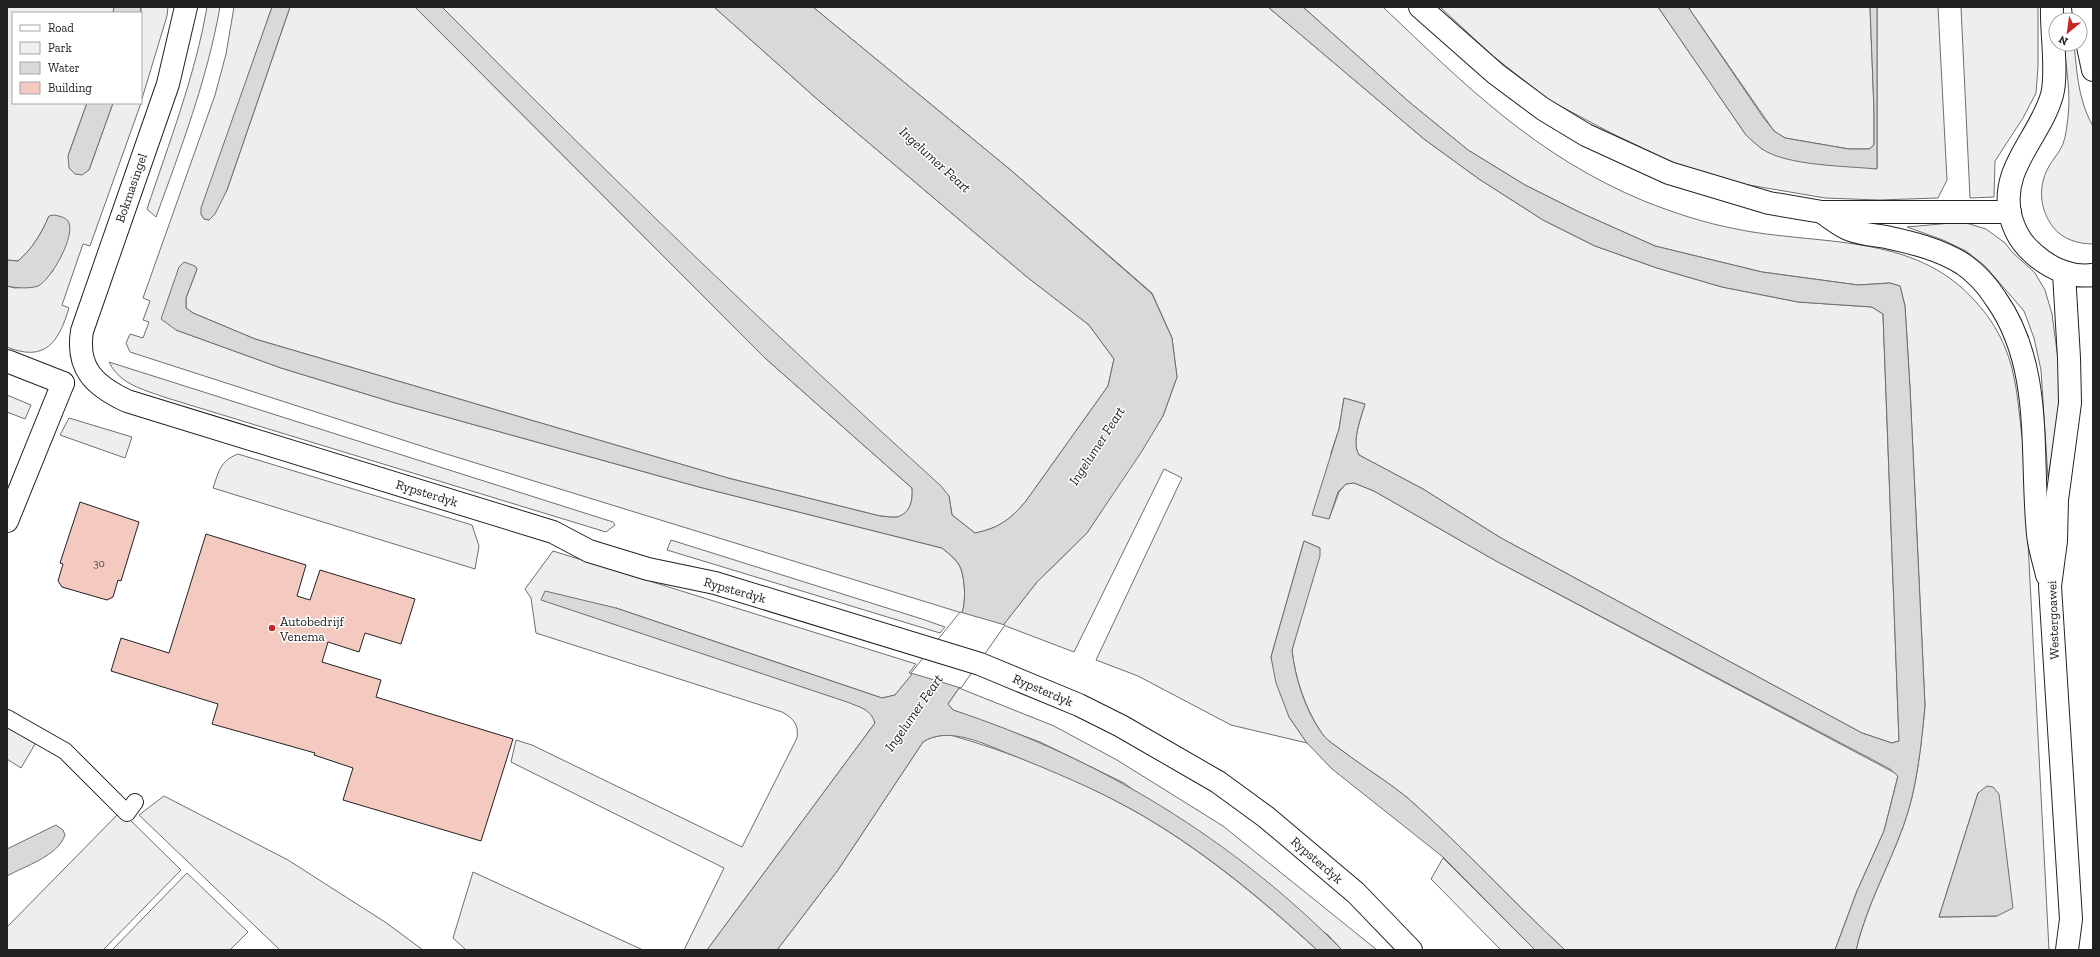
<svg xmlns="http://www.w3.org/2000/svg" width="2100" height="957" font-family="'Zilla Slab',serif">
	<rect width="100%" height="100%" fill="#fff"/>
	<g fill="#eee" stroke="#6f6f6f" fill-rule="evenodd">
		<path d="M7,7H114L113,13H13V103H87L68,156L89,170L113,103H141L90,246L83,244L62,305L69,308C59,341 46,363 7,347V286L15,288L38,286L53,271L49,216C41,234 33,248 18,261L7,260Z"/>
		<polygon points="141,7 168,7 167,16 141,102"/>
		<path d="M207,7H220C207,80 181,148 156,217L147,209C169,143 195,76 207,7Z"/>
		<path d="M234,7H272L201,214L204,219L209,220L227,190L290,7H415L765,358L912,488C913,499 911,514 897,517C892,518 885,516 880,516L728,478L255,339L193,313L186,308V298L197,269L195,266L176,330L281,368L392,402L699,487L942,548C949,554 958,561 961,569C965,581 966,601 962,613L440,452L130,352L126,343L130,334L143,338L149,322L143,320L150,301L143,298L215,95L226,54Z"/>
		<path d="M442,7H714L817,99L1027,277L1089,325L1114,359L1108,386L1026,501C1010,520 999,528 975,533L952,515L949,496L707,270L589,156Z"/>
		<path d="M813,7H1268L1424,139L1479,179L1543,220L1595,246L1657,268L1722,287L1798,302L1872,307L1883,314L1899,741L1892,743L1862,733L1501,538L1423,489L1359,455C1351,442 1361,418 1365,404L1344,398L1339,429L1331,453L1329,519L1339,492L1346,484L1354,483L1374,491L1496,561L1895,773L1898,776L1884,831L1857,891L1835,950H1565C1512,901 1464,848 1410,800C1390,783 1365,768 1344,752C1336,746 1326,740 1321,732C1305,708 1295,678 1292,650L1320,548L1304,541L1271,657L1289,717L1307,743L1231,725L1138,676L1096,660L1182,478L1164,469L1074,652L1003,625L1037,582L1087,533L1163,416L1177,377L1172,338L1152,293L1013,172Z"/>
		<path d="M1303,7H1383C1466,86 1536,156 1644,201C1674,213 1705,223 1736,229C1819,246 1914,232 1975,301C1991,318 2002,337 2009,358C2018,386 2019,416 2023,445L2049,950H1856C1866,907 1888,868 1903,827C1917,789 1921,747 1925,706L1910,388L1905,306L1900,286L1890,283L1858,285L1762,272L1655,246L1579,212L1525,185L1468,150L1408,101ZM1978,793L1997,916L1939,917Z"/>
		<polygon points="1440,7 1658,7 1746,135 1762,149 1877,168 1877,7 1938,7 1947,180 1938,198 1879,200 1825,198 1743,184 1676,164 1611,133 1549,100 1493,56"/>
		<polygon points="1688,7 1870,7 1874,110 1874,145 1869,149 1849,149 1785,138 1774,131"/>
		<polygon points="1961,7 2038,7 2038,67 2036,93 2023,118 1995,161 1994,197 1970,198"/>
		<path d="M2064,44H2074C2077,72 2078,100 2093,126V244C2078,244 2062,239 2053,227C2041,211 2038,191 2046,172C2050,162 2059,154 2063,144C2066,136 2067,125 2068,117C2071,93 2066,68 2064,44Z"/>
		<polygon points="1963,222 1986,229 2005,243 2012,252 2035,273 2045,290 2052,314 2060,374 2058,418 2048,478 2041,370 2034,338 2024,311 1985,266 1966,251 1943,240 1907,227"/>
		<path d="M109,362L613,522L615,525L606,532L167,398C145,390 120,385 109,362Z"/>
		<polygon points="7,395 31,405 25,419 7,412"/>
		<polygon points="69,418 132,437 125,458 60,435"/>
		<path d="M238,454L472,525L479,546L475,569L213,488C219,471 220,461 238,454Z"/>
		<polygon points="671,540 922,619 945,627 940,633 667,550"/>
		<path d="M553,551L916,664L909,673L913,674L895,695L882,698L616,608L866,709L873,716L875,723L707,950H684L724,868L511,762L516,740L532,745L742,847L797,738C799,724 793,718 782,712L536,633L531,598L525,589Z"/>
		<polygon points="959,688 1054,726 1117,760 1223,826 1377,950 1342,950 1328,935 1124,783 1040,742 953,710 948,704"/>
		<path d="M947,734C1010,752 1074,777 1131,809C1199,847 1260,898 1317,950H777L838,870L923,742L930,738Z"/>
		<polygon points="164,796 288,860 385,922 423,950 280,950 139,815"/>
		<polygon points="121,811 181,870 103,950 7,950 7,927"/>
		<polygon points="1443,858 1535,950 1501,950 1431,879"/>
		<polygon points="473,872 643,950 466,950 453,938"/>
		<polygon points="187,873 248,932 230,950 112,950"/>
	</g>
	<polygon fill="#ededed" stroke="#6f6f6f" points="7,722 38,739 21,768 7,759"/>
	<g fill="#d9d9d9" stroke="#6f6f6f">
		<polygon points="114,7 141,7 140,13 113,13"/>
		<polygon points="272,7 290,7 227,190 215,214 209,220 204,219 201,214 201,208"/>
		<path d="M415,7H442C604,171 770,331 941,486L949,496L952,515L975,533C999,528 1010,520 1026,501L1108,386L1114,359L1089,325L1027,277L817,99L714,7H813L1013,172L1152,294L1172,338L1177,377L1163,416L1142,451L1087,533L1037,582L994,637L948,704L953,710C1100,758 1234,840 1342,950H1317C1261,898 1198,846 1131,809C1093,788 1052,771 1012,755C986,745 949,725 923,742L838,870L777,950H707L875,723C871,709 859,707 847,702L541,600L545,591L616,608L882,698L895,695L962,613C966,601 965,581 961,569C958,560 949,554 942,548L699,487L392,402L281,368L176,330L161,319L179,267L184,262L195,266L197,269L186,298V308L193,313L255,339L728,478L880,516C885,516 892,518 897,517C911,513 913,499 912,488L765,358Z"/>
		<path d="M1268,7H1303L1408,101L1468,150L1525,185L1579,212L1655,246L1762,272L1858,285L1890,283L1900,286L1905,306L1910,388L1925,706C1921,747 1917,789 1903,827C1888,868 1866,907 1856,950H1835L1857,891L1884,831L1898,776L1890,769L1496,561L1374,491L1354,483L1346,484L1338,492L1329,519L1312,515L1339,429L1344,398L1365,404C1361,418 1351,442 1359,455L1423,489L1501,538L1862,733L1892,743L1899,741L1883,314L1872,307L1798,302L1722,287L1657,268L1595,246L1543,220L1479,179L1424,139Z"/>
		<path d="M1658,7H1688L1763,117L1774,131L1785,138L1849,149H1869L1874,145V110L1870,7H1877V169C1847,166 1787,166 1762,149C1757,145 1751,140 1746,135Z"/>
		<polygon points="87,103 113,103 89,170 82,175 75,174 69,168 68,156"/>
		<path d="M54,215C59,216 65,217 68,221C77,234 51,280 38,286C30,289 15,288 7,286V260L18,261C33,248 41,234 49,216Z"/>
		<path d="M1304,541L1320,548V556L1292,650C1295,678 1305,709 1321,732C1326,740 1336,746 1344,752C1365,768 1390,783 1410,800C1464,848 1512,901 1565,950H1535L1443,857L1332,769L1307,743L1289,717L1276,683L1271,657Z"/>
		<polygon points="1987,786 1993,787 1999,794 2013,908 1997,916 1939,917 1978,793"/>
		<path d="M56,825L63,830L65,835C58,856 25,866 7,876V849Z"/>
	</g>
	<polygon fill="#fff" stroke="#6f6f6f" points="960,612 1005,625 961,688 911,673"/>
	<g fill="#f3c9c0" stroke="#222">
		<polygon points="80,502 139,522 121,581 118,580 113,597 107,600 62,587 58,581 63,564 60,563"/>
		<polygon points="206,534 306,565 297,596 310,600 320,570 415,599 401,644 365,633 359,652 328,642 322,662 381,680 376,697 513,739 481,841 343,800 353,768 314,755 315,753 212,724 218,704 111,671 121,638 169,653"/>
	</g>
	<g fill="none" stroke-linecap="round" stroke-linejoin="round">
		<g stroke="#222" stroke-width="18">
			<polyline id="lane" points="7,718 65,751 127,813 135,802"/>
		</g>
		<g stroke="#222" stroke-width="24">
			<g id="street">
				<polyline points="7,361 63,383"/>
				<polyline points="7,521 63,383"/>
			</g>
		</g>
		<g stroke="#222" stroke-width="24">
			<path id="secondary" d="M186,7L168,84L82,331C76,369 95,386 127,401L553,532L589,551L648,569L715,583L980,664L1079,705L1121,726L1218,782L1266,817L1356,893L1411,950"/>
		</g>
		<g stroke="#222" stroke-width="24">
			<g id="highway">
				<polyline points="1420,7 1496,74 1543,109 1586,135 1669,173 1769,203 1822,212 2010,212"/>
				<path d="M2052,7C2051,32 2058,72 2052,95C2040,138 1998,169 2011,218C2016,234 2022,244 2035,255C2051,269 2072,278 2093,275"/>
				<polyline points="2083,7 2087,42 2093,70"/>
				<path d="M1822,212C1830,218 1839,225 1848,229C1859,234 1874,235 1886,237C1913,243 1939,249 1963,264C1976,273 1987,285 1996,299C2044,367 2030,454 2038,534C2039,547 2044,562 2047,575"/>
				<polyline points="2064,273 2069,358 2070,403 2057,500 2056,541 2050,586 2071,919 2067,950"/>
			</g>
		</g>
		<use href="#lane" stroke="#fff" stroke-width="16"/>
		<use href="#street" stroke="#fff" stroke-width="22"/>
		<use href="#secondary" stroke="#fff" stroke-width="22"/>
		<use href="#highway" stroke="#fff" stroke-width="22"/>
	</g>
	<circle fill="#c62828" stroke="#fff" stroke-width="1.5" cx="272" cy="628" r="4"/>
	<g text-anchor="middle" dominant-baseline="central" stroke-width="3" stroke-linejoin="round" paint-order="stroke">
		<g font-size="11" fill="#564c4a">
			<text x="99" y="563">30</text>
		</g>
		<g font-size="13" fill="#222" stroke="#fff">
			<text transform="translate(131 188) rotate(-71)">Bokmasingel</text>
			<text transform="translate(427 493) rotate(17)">Rypsterdyk</text>
			<text transform="translate(735 590) rotate(16)">Rypsterdyk</text>
			<text transform="translate(2053 620) rotate(-92)">Westergoawei</text>
			<text transform="translate(1043 690) rotate(23)">Rypsterdyk</text>
			<text transform="translate(1317 860) rotate(41)">Rypsterdyk</text>
		</g>
		<g font-size="13" fill="#222" stroke="#fff" text-anchor="start">
			<text x="280" y="621">Autobedrijf<tspan x="280" dy="15">Venema</tspan></text>
		</g>
		<g font-size="14" font-style="italic" fill="#222" stroke="#fff">
			<text transform="translate(935 160) rotate(42)">Ingelumer Feart</text>
			<text transform="translate(1097 446) rotate(-57)">Ingelumer Feart</text>
			<text transform="translate(914 713) rotate(-55)">Ingelumer Feart</text>
		</g>
	</g>
	<rect width="2100" height="957" fill="none" stroke="#222222" stroke-width="16"/>
	<rect x="12" y="12" width="130" height="92" fill="#ffffff" stroke="#a7a7a7"/>
	<rect x="20" y="25" width="20" height="6" fill="#ffffff" stroke="#a7a7a7"/>
	<text x="48" y="32" font-size="12" fill="#222222">Road</text>
	<rect x="20" y="42" width="20" height="12" fill="#eeeeee" stroke="#a7a7a7"/>
	<text x="48" y="52" font-size="12" fill="#222222">Park</text>
	<rect x="20" y="62" width="20" height="12" fill="#d9d9d9" stroke="#a7a7a7"/>
	<text x="48" y="72" font-size="12" fill="#222222">Water</text>
	<rect x="20" y="82" width="20" height="12" fill="#f3c9c0" stroke="#a7a7a7"/>
	<text x="48" y="92" font-size="12" fill="#222222">Building</text>
	<g transform="translate(2068 32) rotate(209)"><circle r="19" fill="#ffffff" stroke="#a7a7a7"/>
	<path d="M0-3L7 15L0 10L-7 15Z" fill="#c62828"/>
	<text y="-6" font-size="11" font-weight="bold" text-anchor="middle" fill="#222222">N</text>
	</g>
</svg>
